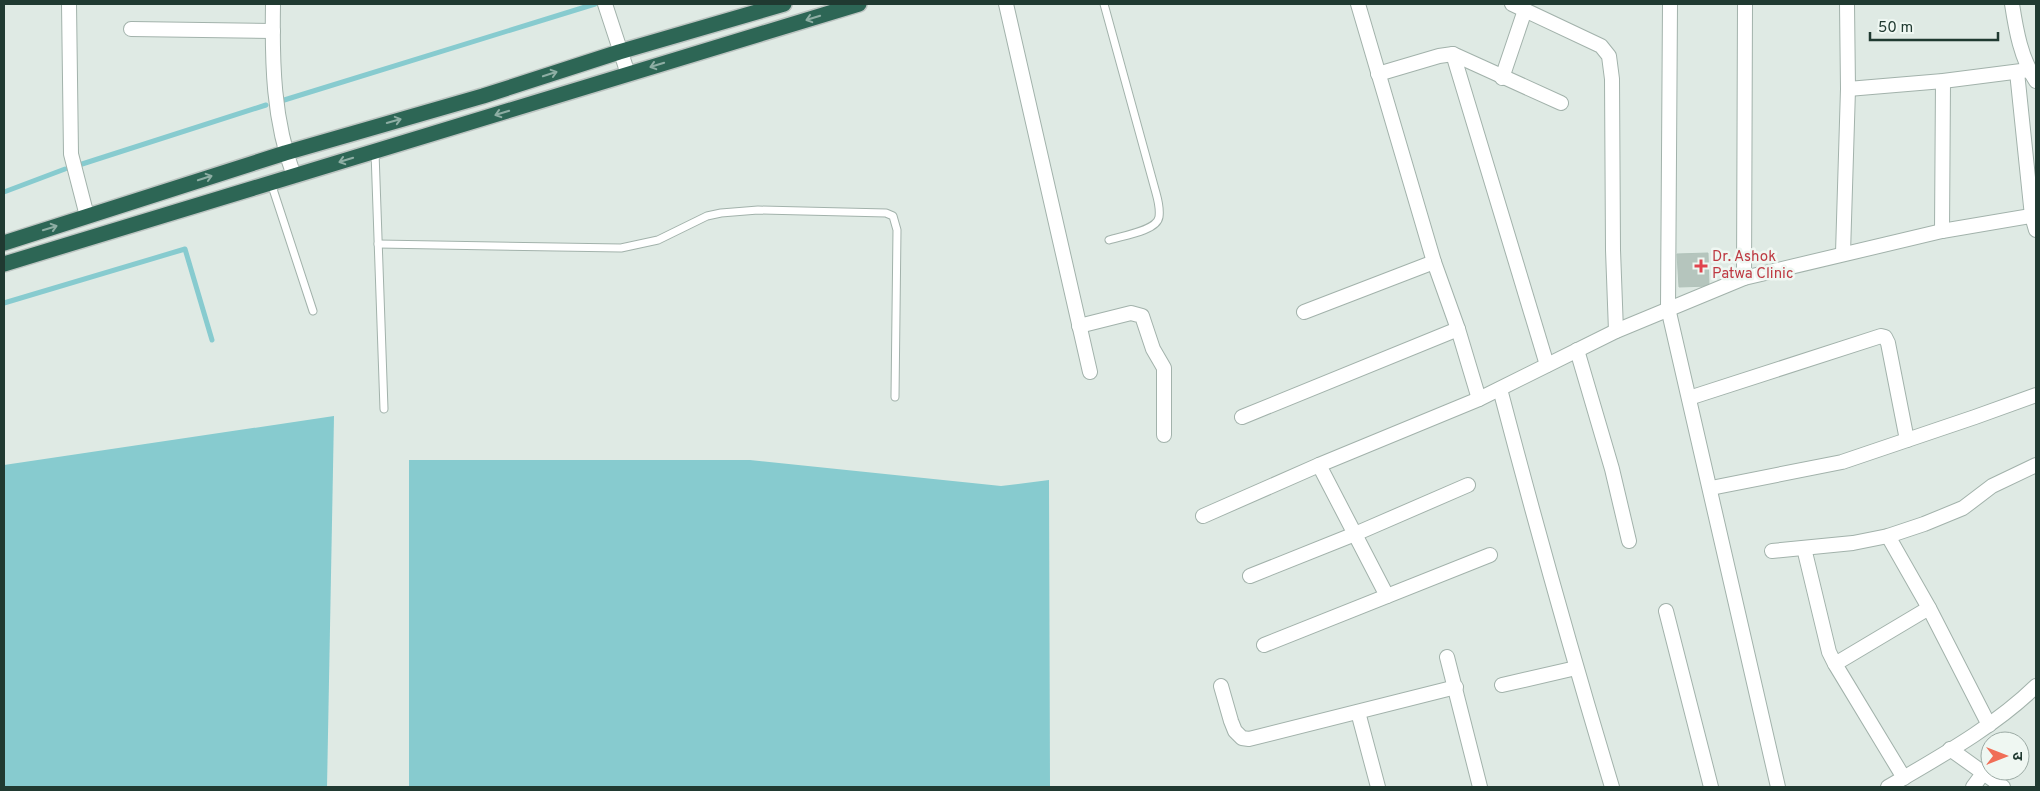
<svg xmlns="http://www.w3.org/2000/svg" width="2040" height="791" font-family="Overpass,'Noto Sans Devanagari',sans-serif">
	<rect width="100%" height="100%" fill="#dfeae4"/>
	<g fill="#87cbcf">
		<polygon points="334,416 327,787 4,787 4,465"/>
		<polygon points="409,460 750,460 1001,486 1049,480 1050,787 409,787"/>
	</g>
	<g fill="none" stroke-linecap="round" stroke-linejoin="round">
		<g stroke="#87cbcf" stroke-width="5">
			<polyline points="281,101 595,4"/>
			<polyline points="79,165 266,105"/>
			<polyline points="4,192 65,169"/>
			<polyline points="4,303 185,249 212,340"/>
		</g>
	</g>
	<polygon fill="#b5c5bd" stroke="#b2c4bb" points="1708,253 1709,286 1679,287 1677,254"/>
	<g fill="none" stroke-linecap="round" stroke-linejoin="round">
		<g stroke="#a2b2ab" stroke-width="9">
			<g id="lane">
				<path d="M1104,4L1156,193C1158,200 1160,210 1159,217C1157,231 1121,236 1109,240"/>
				<polyline points="375,152 384,409"/>
				<polyline points="271,183 313,311"/>
				<polyline points="378,244 621,248 658,240 707,216 721,213 758,210 886,213 893,216 897,230 895,397"/>
			</g>
		</g>
		<g stroke="#a2b2ab" stroke-width="16">
			<g id="street">
				<polyline points="69,4 71,154 87,216"/>
				<path d="M273,4C272,63 273,120 294,176"/>
				<polyline points="605,4 628,74"/>
				<polyline points="1006,4 1090,372"/>
				<polyline points="1358,4 1434,262 1458,329 1479,399"/>
				<polyline points="1512,4 1601,46 1609,56 1612,79 1613,250 1616,331"/>
				<polyline points="1670,4 1668,308 1778,787"/>
				<path d="M2012,4C2016,30 2021,59 2036,81"/>
				<polyline points="131,29 273,31"/>
				<polyline points="1453,54 1547,365"/>
				<polyline points="2017,72 2032,216 2036,230"/>
				<polyline points="1378,74 1439,56 1453,54 1561,103"/>
				<polyline points="1502,78 1525,10"/>
				<polyline points="1848,89 1943,81 2029,70"/>
				<polyline points="1942,231 1943,81"/>
				<polyline points="1843,253 1848,89 1847,4"/>
				<polyline points="1744,278 1745,4"/>
				<polyline points="1304,312 1434,262"/>
				<polyline points="1079,326 1131,313 1142,316 1153,349 1164,368 1164,435"/>
				<polyline points="1577,350 1612,469 1629,541"/>
				<path d="M1500,389C1535,522 1572,655 1612,787"/>
				<polyline points="1689,398 1881,336 1885,337 1888,343 1907,440"/>
				<polyline points="1242,417 1458,329"/>
				<polyline points="1319,465 1387,596"/>
				<polyline points="1711,488 1842,462 1975,417 2036,395"/>
				<polyline points="1203,516 1319,465 1479,399 1616,331 1744,278 1942,231 2036,215"/>
				<polyline points="1888,536 1929,608 1989,725"/>
				<polyline points="1804,548 1829,652 1835,664 1904,778"/>
				<polyline points="1772,551 1853,543 1888,536 1924,524 1963,508 1992,486 2036,465"/>
				<polyline points="1250,576 1355,534 1468,485"/>
				<polyline points="1666,611 1711,787"/>
				<polyline points="1264,645 1490,555"/>
				<polyline points="1447,657 1480,787"/>
				<polyline points="1835,664 1929,608"/>
				<polyline points="1502,685 1576,668"/>
				<polyline points="1221,686 1231,721 1235,731 1242,738 1249,739 1456,687"/>
				<polyline points="1358,712 1378,787"/>
				<polyline points="1950,749 2003,787"/>
				<path d="M1888,787C1939,757 1994,727 2036,686"/>
				<polyline points="1973,787 1984,772"/>
			</g>
		</g>
		<g stroke="#bcc4c1" stroke-width="18">
			<g id="highway">
				<polyline points="4,243 285,153 483,96 619,52 784,4"/>
				<polyline points="4,264 859,4"/>
			</g>
		</g>
		<use href="#lane" stroke="#fff" stroke-width="7"/>
		<use href="#street" stroke="#fff" stroke-width="14"/>
		<use href="#highway" stroke="#2d6655" stroke-width="15"/>
	</g>
	<defs><path id="oneway-shaft" d="M-6 0H5M1.5-3L5.5 0L1.5 3" fill="none" stroke-width="1.6" stroke-linecap="round" stroke-linejoin="round" transform="scale(1.25)"/></defs>
	<g stroke="#8eaea4">
		<use href="#oneway-shaft" transform="translate(813 18) rotate(163)"/>
		<use href="#oneway-shaft" transform="translate(657 65) rotate(163)"/>
		<use href="#oneway-shaft" transform="translate(550 74) rotate(-18)"/>
		<use href="#oneway-shaft" transform="translate(502 113) rotate(163)"/>
		<use href="#oneway-shaft" transform="translate(394 121) rotate(-16)"/>
		<use href="#oneway-shaft" transform="translate(346 160) rotate(163)"/>
		<use href="#oneway-shaft" transform="translate(205 178) rotate(-18)"/>
		<use href="#oneway-shaft" transform="translate(50 228) rotate(-17)"/>
	</g>
	<path fill="#e0444e" stroke="#eff7f2" stroke-width="2" d="M1698.5 258.5h5v5h5v5h-5v5h-5v-5h-5v-5h5z"/>
	<g text-anchor="middle" dominant-baseline="central" stroke-width="5" stroke-linejoin="round" paint-order="stroke">
		<g font-size="15" fill="#be3a42" stroke="#eff7f2" text-anchor="start">
			<text x="1712" y="257">Dr. Ashok<tspan x="1712" dy="17">Patwa Clinic</tspan></text>
		</g>
	</g>
	<rect width="2040" height="791" fill="none" stroke="#203a31" stroke-width="10"/>
	<g transform="translate(2005 756) rotate(90)"><circle r="24" fill="#eff7f2" stroke="#9caba5"/>
	<path d="M0-4L9 19L0 12L-9 19Z" fill="#f06e57"/>
	<text y="-8" font-size="14" font-weight="bold" text-anchor="middle" fill="#203a31">उ</text>
	</g>
	<path d="M1870 32v8h128v-8" fill="none" stroke="#203a31" stroke-width="2.5"/>
	<text x="1878" y="32" font-size="15" fill="#203a31" stroke="#eff7f2" stroke-width="4" paint-order="stroke">50 m</text>
</svg>
